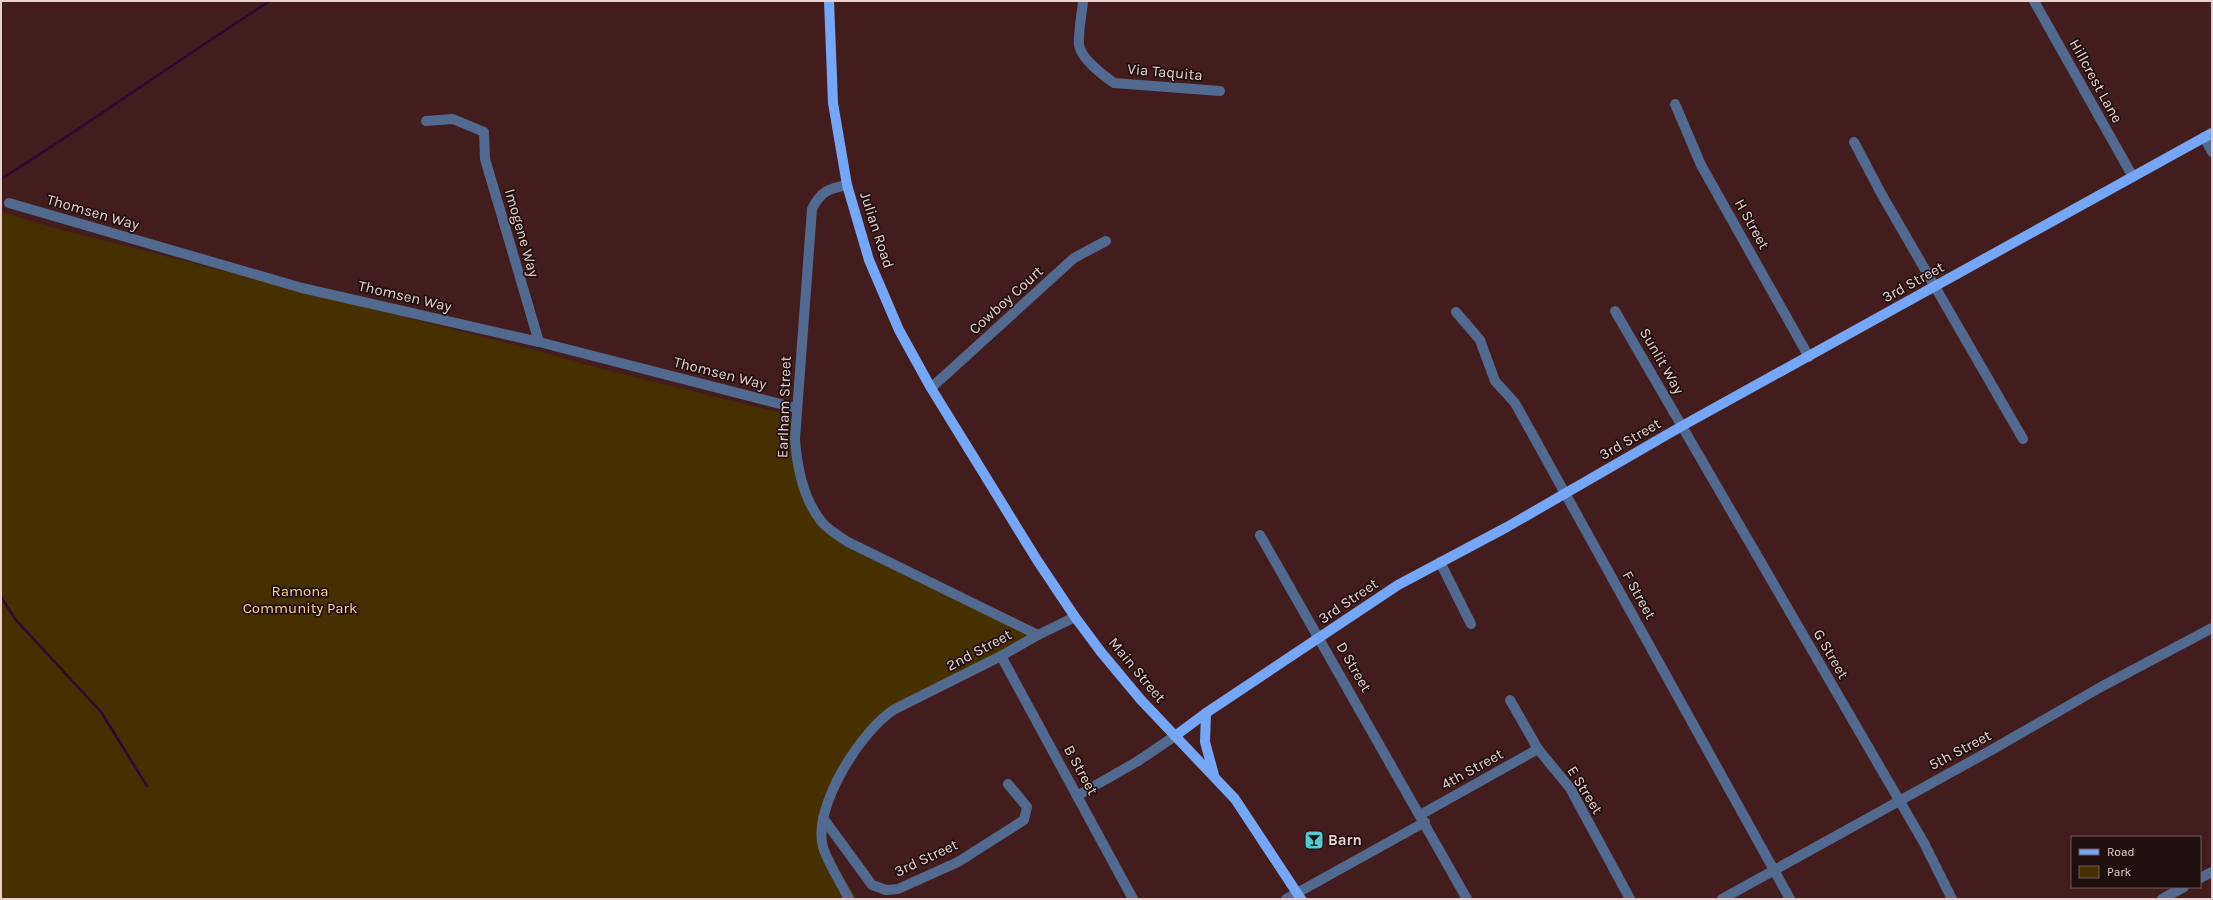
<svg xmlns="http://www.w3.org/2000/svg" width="2213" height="900" font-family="Karla,sans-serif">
	<rect width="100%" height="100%" fill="#431d1e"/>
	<polygon fill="#473000" points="1,212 50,227 538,351 609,371 782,413 795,423 803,489 835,534 1044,632 895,709 860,743 822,821 827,849 857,899 1,899"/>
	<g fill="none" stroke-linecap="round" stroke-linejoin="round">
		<g stroke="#2e0735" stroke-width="2.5">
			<path d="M1,179C92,122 179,59 270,1"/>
			<polyline points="1,597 16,620 101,712 147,786"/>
		</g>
		<g stroke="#526990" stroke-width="10">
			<path d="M1083,1C1082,15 1078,31 1079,45C1081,59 1103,75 1114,83L1220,91"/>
			<polyline points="2034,1 2133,177"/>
			<polyline points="1675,104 1701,165 1809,357"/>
			<polyline points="426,121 453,119 484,132 485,159 539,342"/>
			<polyline points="2204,137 2212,152"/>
			<polyline points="1854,142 1882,195 2023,439"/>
			<path d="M847,185C828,189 821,191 812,209L795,439C797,468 803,498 821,521C828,530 839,536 848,542L1038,635"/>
			<polyline points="9,203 302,288 539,342 796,408"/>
			<polyline points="1615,311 1924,843 1952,899"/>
			<polyline points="1456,312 1480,340 1495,381 1515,403 1790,899"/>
			<polyline points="931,388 1074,258 1106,241"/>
			<polyline points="1260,535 1467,899"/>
			<polyline points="1440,562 1471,624"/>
			<polyline points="1001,656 1133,899"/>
			<polyline points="1510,700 1538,749 1570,788 1630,899"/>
			<polyline points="1077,796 1138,761 1175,736"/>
			<polyline points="1420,815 1538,749"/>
			<polyline points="823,818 872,885 886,890 898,889 958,862 1024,820 1027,807 1008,784"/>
			<polyline points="2200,878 2212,872"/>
			<path d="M849,899C842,885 827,861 823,847C812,807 862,729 895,709L1001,656L1038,635L1075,617"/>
			<polyline points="1286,899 1425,822"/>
			<polyline points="1722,899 1995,748 2099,688 2212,628"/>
			<polyline points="2162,899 2184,887"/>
		</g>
		<g stroke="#76a6f6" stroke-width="10">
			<polyline points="829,1 833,103 847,185 869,260 899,330 931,388 1037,560 1075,617 1101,652 1141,700 1235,799 1301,899"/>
			<polyline points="1206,713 1205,742 1214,775"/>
			<polyline points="1175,736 1206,713 1398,585 1507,527 1682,426 2212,133"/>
		</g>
	</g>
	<defs>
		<g id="bar-square" transform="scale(1)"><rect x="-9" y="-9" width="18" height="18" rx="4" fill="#51ccd3" stroke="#1e0e0e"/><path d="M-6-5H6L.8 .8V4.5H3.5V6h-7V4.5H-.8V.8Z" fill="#111"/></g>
	</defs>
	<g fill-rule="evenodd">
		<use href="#bar-square" x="1314" y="840"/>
	</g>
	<g text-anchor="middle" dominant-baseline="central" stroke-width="3.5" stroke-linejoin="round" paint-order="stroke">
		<g font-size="15" fill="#ead0cf" stroke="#1e0e0e">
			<text transform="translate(1165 72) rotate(5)">Via Taquita</text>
			<text transform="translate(2096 81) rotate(61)">Hillcrest Lane</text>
			<text transform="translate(93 212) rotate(16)">Thomsen Way</text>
			<text transform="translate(1752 224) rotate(61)">H Street</text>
			<text transform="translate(877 230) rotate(72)">Julian Road</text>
			<text transform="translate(522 233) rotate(74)">Imogene Way</text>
			<text transform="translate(1913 282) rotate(-29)">3rd Street</text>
			<text transform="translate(405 296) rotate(13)">Thomsen Way</text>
			<text transform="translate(1006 300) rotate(-42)">Cowboy Court</text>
			<text transform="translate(1662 361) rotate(60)">Sunlit Way</text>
			<text transform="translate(720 373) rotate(14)">Thomsen Way</text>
			<text transform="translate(784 407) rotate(-88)">Earlham Street</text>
			<text transform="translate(1630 439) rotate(-30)">3rd Street</text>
			<text transform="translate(1639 595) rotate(61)">F Street</text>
			<text transform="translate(1348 601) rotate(-34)">3rd Street</text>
			<text transform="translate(979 650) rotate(-28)">2nd Street</text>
			<text transform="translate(1831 654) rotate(60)">G Street</text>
			<text transform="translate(1354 667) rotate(60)">D Street</text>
			<text transform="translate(1137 670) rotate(50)">Main Street</text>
			<text transform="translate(1960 750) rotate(-28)">5th Street</text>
			<text transform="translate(1472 769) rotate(-29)">4th Street</text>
			<text transform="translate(1081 770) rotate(61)">B Street</text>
			<text transform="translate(1585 790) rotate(58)">E Street</text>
			<text transform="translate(926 858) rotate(-25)">3rd Street</text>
		</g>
		<g font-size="15" fill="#fed591" stroke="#1e0e0e">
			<text x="300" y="591">Ramona<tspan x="300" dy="17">Community Park</tspan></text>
		</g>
		<g font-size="15" font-weight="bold" fill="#ead0cf" stroke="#1e0e0e" text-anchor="start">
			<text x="1328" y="840">Barn</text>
		</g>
	</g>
	<rect width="2213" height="900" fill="none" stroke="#ead0cf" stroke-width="4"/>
	<rect x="2071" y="836" width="130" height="52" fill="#1e0e0e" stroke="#705c5b"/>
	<rect x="2079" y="849" width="20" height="6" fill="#76a6f6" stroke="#705c5b"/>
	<text x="2107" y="856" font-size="12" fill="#ead0cf">Road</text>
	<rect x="2079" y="866" width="20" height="12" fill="#473000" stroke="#705c5b"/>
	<text x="2107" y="876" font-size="12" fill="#ead0cf">Park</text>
</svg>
